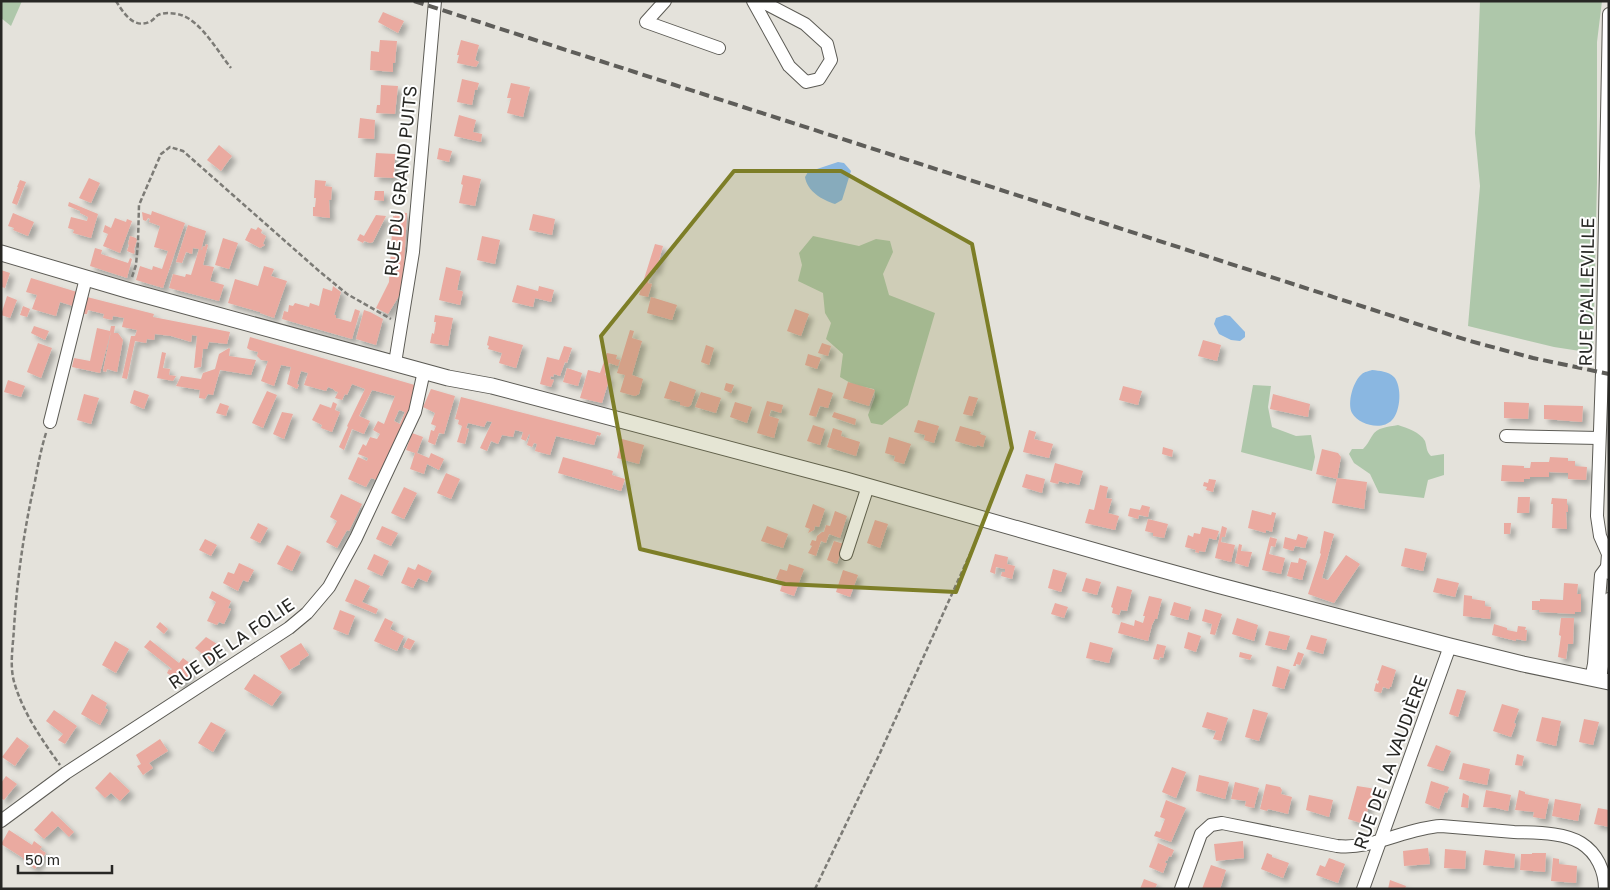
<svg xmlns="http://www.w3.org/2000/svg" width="1610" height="890" font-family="'Golos Text',sans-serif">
	<defs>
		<filter id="shadow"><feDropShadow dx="4.5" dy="4.5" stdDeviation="2.5" flood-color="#0004"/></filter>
	</defs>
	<rect width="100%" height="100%" fill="#e4e2db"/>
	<g fill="#aec7aa">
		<polygon points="1,1 22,1 11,26 1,18"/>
		<polygon points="1480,1 1602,1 1597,42 1597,182 1593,353 1554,347 1468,326 1480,186 1475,133"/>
		<polygon points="813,236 859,246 876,239 890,241 893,252 883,274 889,295 935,313 908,405 882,425 871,423 868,415 875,397 874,389 854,385 840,377 843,354 826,339 831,323 825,313 823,293 798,281 802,265 799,253"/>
		<polygon points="1253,385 1271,386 1268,407 1272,427 1296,436 1311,435 1315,457 1312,471 1241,452"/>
		<path d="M1398,425C1407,428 1420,432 1425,441C1427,447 1426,451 1431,456L1444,454V475L1428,480L1424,498L1379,493L1370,474L1354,463L1349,454L1352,449H1363C1367,445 1369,441 1372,436C1377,427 1388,427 1398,425Z"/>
	</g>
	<g fill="#8ab7e1">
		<path d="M838,162L844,163L851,171L842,200L835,204C822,200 807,191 805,177L808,172Z"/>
		<polygon points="1225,315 1230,316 1245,332 1245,337 1240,341 1231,340 1219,334 1214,324 1216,318"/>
		<path d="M1372,370C1380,371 1388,371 1394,377C1402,386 1401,411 1392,420C1382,431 1359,425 1352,413C1347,403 1353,381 1362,374C1364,372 1369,371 1372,370Z"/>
	</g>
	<g fill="#eaaaa0" fill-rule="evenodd" filter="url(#shadow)">
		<polygon points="383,12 404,21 398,33 378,22"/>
		<polygon points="380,40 397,41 395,63 393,63 393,72 370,70 371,51 379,52"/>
		<polygon points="461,40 479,45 475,60 479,62 476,67 457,63 459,55 457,55"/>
		<polygon points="462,79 479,83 477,90 475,90 472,105 457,102"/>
		<polygon points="511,83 530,87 523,117 507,113 511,98 507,98"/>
		<polygon points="381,85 398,86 395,114 376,113 377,105 380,105"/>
		<polygon points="459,115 476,120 473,132 482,134 481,142 454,136"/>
		<polygon points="360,118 375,120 374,139 358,138"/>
		<polygon points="219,145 232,156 221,171 207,160"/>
		<polygon points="439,148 452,151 449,162 437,159"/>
		<polygon points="376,153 395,154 394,178 374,177"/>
		<polygon points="463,175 481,179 475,206 459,203 463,185 461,184"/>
		<polygon points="89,178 100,183 91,203 79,198"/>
		<polygon points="20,180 26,182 17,205 12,203 18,187 17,187"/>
		<polygon points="315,180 326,181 325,186 332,187 331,200 329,200 330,218 313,216 313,207 315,207 316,198 314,198"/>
		<polygon points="375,191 384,191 384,201 374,200"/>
		<polygon points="69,202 98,214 91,238 73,233 74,230 68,228 71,217 87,221 88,217 80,213 80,211 68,206"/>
		<polygon points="152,211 185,223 163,288 136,280 140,266 152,270 153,266 162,269 168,251 154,247 160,226 149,222 150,219 148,218 146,221 143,220 142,212 151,215"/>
		<polygon points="395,212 407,213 403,283 402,291 388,314 376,308 389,282 393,216 395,216"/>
		<polygon points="13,213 34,222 28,236 13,230 14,228 8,226"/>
		<polygon points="533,214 555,219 552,235 529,230"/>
		<polygon points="376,215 386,216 373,242 370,243 364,241 363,243 357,240 360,234 364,236"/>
		<polygon points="115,218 126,222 127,219 132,221 120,253 103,246 108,234 103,232 105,225 111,228"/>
		<polygon points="188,225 206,231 201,250 202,250 203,246 205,247 206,244 208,245 203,265 214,267 210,281 224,285 219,301 169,288 173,274 185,277 186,274 191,275 196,259 199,249 193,248 192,254 186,252 182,263 176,262"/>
		<polygon points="258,227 262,230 261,233 266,236 263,244 265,245 260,248 245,240 251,228 256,230"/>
		<polygon points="130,236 136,238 137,240 134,250 135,251 134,254 127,251 129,245 128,244"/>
		<polygon points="482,236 500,240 495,264 477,260"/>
		<polygon points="223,238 238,243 229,269 215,265"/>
		<polygon points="655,244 663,246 656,271 652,269 648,283 652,284 648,297 639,295"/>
		<polygon points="95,248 102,250 101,254 128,263 130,258 132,259 127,278 90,266"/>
		<polygon points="264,266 274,269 271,276 287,281 274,318 260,313 260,312 228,303 235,279 258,286"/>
		<polygon points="446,267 461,271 457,290 462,291 463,292 460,305 439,300"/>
		<polygon points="1,270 10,273 5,288 1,287"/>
		<polygon points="31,278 77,292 73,306 60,302 56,316 32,309 37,295 26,292"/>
		<polygon points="517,285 538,291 539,286 554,290 551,302 535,298 533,307 512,302"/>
		<polygon points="333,286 341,292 334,315 336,315 336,318 351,322 355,309 360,311 352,339 282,319 284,311 288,312 289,305 293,306 295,303 309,307 310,303 319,306 323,288 332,291"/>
		<polygon points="7,296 17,300 10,318 1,315"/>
		<polygon points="87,297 154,314 153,317 230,332 227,344 209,342 207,349 203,349 201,367 194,368 197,336 192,335 191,342 171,336 155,334 154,340 147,339 146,343 135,341 127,379 122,378 131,336 135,336 137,330 122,327 124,318 113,316 112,320 103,318 104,314 88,310 87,314 84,314"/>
		<polygon points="651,297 677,305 672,320 647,313"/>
		<polygon points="23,306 30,309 27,317 20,315"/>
		<polygon points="795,309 809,314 801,336 787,331"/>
		<polygon points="364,310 370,312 383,319 376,345 356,339"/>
		<polygon points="435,315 453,318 448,346 430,343 432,333 434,334 436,322 434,322"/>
		<polygon points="34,326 49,331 45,340 31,333"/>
		<polygon points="111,326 115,326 114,333 118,333 123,340 117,372 107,369 106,372 103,371 111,331 100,373 72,367 74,358 90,361 97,328 110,331"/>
		<polygon points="630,330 634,331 632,338 642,341 632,375 643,379 639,394 635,396 620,392 625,375 617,373"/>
		<polygon points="489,336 523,345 516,368 499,363 502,353 488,349 489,346 487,345"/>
		<path d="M250,337L418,386L409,414L377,480L371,478L366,487L348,479L358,457L367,461L368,458L358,454L363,444L366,446L370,437L377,439L380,434L373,430L378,421L384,424L395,396L372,390L359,416L370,421L364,434L352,429L344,450L339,447L348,427L347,426L365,389L352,384L347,395L345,394L342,400L335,398L338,392L335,391L333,389L328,387L326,391L304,385L308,373L301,371L297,384L299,385L297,389L287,384L291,367L281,365L274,386L261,381L268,361L261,360L257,356L258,352L250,350L247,348ZM399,410L405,412L400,424L394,421Z"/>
		<polygon points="1203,340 1221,345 1217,361 1198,356"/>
		<polygon points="38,343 52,348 41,378 27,372"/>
		<polygon points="822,343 831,346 828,356 818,353"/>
		<polygon points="706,345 714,348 709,365 701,362"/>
		<polygon points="564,346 572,348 567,363 565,362 560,376 554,374 553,377 551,376 550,379 554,380 551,387 540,384 547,357 559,360"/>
		<polygon points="229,348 230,349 229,356 256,360 251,375 220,370 213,395 208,394 205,399 199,398 200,390 176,386 181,376 201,379 203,373 215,369 219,354"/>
		<polygon points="162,352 166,353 163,368 170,369 169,375 176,376 173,381 157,378"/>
		<polygon points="607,353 617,355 616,359 620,360 618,366 609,363 605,375 610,377 602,403 580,398 588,370 600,373"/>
		<polygon points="808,354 821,358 817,369 805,365"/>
		<polygon points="567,368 582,373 578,386 563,382"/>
		<polygon points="8,380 25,386 21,397 4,392"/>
		<polygon points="670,381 696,390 691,405 688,407 680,405 680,402 664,398"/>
		<polygon points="848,382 875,390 869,406 843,398"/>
		<polygon points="726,383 734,385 731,393 724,390"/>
		<polygon points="1123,386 1142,391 1138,405 1119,400"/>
		<polygon points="818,388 833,393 828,408 820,406 816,417 809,415"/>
		<polygon points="431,389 455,396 444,434 439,433 435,445 428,442 431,430 434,431 436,426 431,424 435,413 423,407"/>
		<polygon points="134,390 149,395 144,409 130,403"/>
		<polygon points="267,391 277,395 263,428 252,423"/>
		<polygon points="701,392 721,398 716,413 695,407"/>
		<polygon points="84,394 99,398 91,424 77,420"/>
		<polygon points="1273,394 1310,404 1308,417 1270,409"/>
		<polygon points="969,396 978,398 972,416 963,414"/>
		<polygon points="461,397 586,429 601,433 600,436 597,435 594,445 556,436 550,455 535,451 537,444 534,443 532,447 527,445 530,435 529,434 526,441 521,439 523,432 515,430 513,437 502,435 498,444 491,441 487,451 480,448 492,422 487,421 484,427 468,423 466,428 469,429 465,444 457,442 462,426 458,424 459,420 455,419"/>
		<polygon points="767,401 783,405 781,413 771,410 769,416 779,419 774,438 757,433"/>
		<polygon points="333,402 337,404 335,410 340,412 332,432 321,428 322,425 312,420 320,404 331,408"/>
		<polygon points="735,402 752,407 747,423 730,417"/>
		<polygon points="1504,402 1529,403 1528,419 1504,418"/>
		<polygon points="220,403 229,406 226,416 216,413"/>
		<polygon points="1544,405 1583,406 1582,422 1544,419"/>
		<polygon points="282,412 293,414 284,439 273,434"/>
		<polygon points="834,412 856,419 855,425 832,417"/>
		<polygon points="918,420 939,426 934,443 924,440 925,435 914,432"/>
		<polygon points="813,425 825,429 820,445 807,441"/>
		<polygon points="960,426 981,432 980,434 986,436 983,447 977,445 976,447 955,441"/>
		<polygon points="833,428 842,431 841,436 860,442 856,456 827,447"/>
		<polygon points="1029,430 1036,432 1034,439 1053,444 1049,458 1023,452"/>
		<polygon points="412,433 423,437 417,453 429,458 431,453 444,459 439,470 427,464 424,474 410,469 415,453 406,450"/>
		<polygon points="889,437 911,444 904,464 894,461 895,456 885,453"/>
		<polygon points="622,439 644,445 639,464 617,458"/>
		<polygon points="1163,447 1173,450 1172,457 1162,454"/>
		<polygon points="1322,449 1338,453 1341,457 1337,479 1316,474"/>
		<polygon points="563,457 613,471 612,475 625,479 621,491 558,473"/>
		<polygon points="1550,457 1568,458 1568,461 1575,461 1575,466 1587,467 1586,480 1568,479 1568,473 1549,472 1549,477 1530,477 1530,479 1524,479 1524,482 1501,481 1502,465 1524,466 1524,468 1530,468 1531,462 1549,462"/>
		<polygon points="1055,463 1083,471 1079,485 1069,482 1069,484 1059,481 1058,484 1050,482"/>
		<polygon points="446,473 460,479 451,499 437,493"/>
		<polygon points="1026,474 1045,479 1042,493 1022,487"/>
		<polygon points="1337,478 1367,482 1364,509 1332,503"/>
		<polygon points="1209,479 1216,480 1213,492 1206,490 1207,487 1203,486 1204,482 1208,483"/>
		<polygon points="1100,485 1108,487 1106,498 1112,499 1108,513 1119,516 1115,530 1085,523 1089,509 1094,510"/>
		<polygon points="404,487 417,493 404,519 391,513"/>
		<polygon points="341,494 362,504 349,531 347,530 337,548 326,542 337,521 330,517"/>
		<polygon points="1518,497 1530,497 1529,513 1517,513"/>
		<polygon points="1552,498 1567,499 1567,505 1568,505 1568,512 1566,512 1567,529 1552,528 1553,504 1551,504"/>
		<polygon points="813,504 825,509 819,527 815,526 814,530 808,533 810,529 805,527"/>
		<polygon points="1142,505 1150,507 1148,517 1139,515 1138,519 1128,516 1130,508 1140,510"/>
		<polygon points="1252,510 1271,515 1272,512 1276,513 1272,532 1266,530 1266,533 1248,528"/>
		<polygon points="835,511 847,516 840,538 829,534 826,543 821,541 816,556 808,553 812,546 810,545 812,540 816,541 817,536 822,532 824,532 826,525 830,526"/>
		<polygon points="1148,519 1168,524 1164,538 1153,536 1153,533 1145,531"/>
		<polygon points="875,520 888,524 880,548 867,543"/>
		<polygon points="258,523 268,528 260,543 250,538"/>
		<polygon points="1504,523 1511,523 1510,534 1504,534"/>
		<polygon points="382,526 398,533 391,546 376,539"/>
		<polygon points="767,526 788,534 783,548 761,541"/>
		<polygon points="1222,526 1227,528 1225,537 1222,537 1221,542 1235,545 1231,562 1215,558"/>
		<polygon points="1202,527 1219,531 1216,540 1209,538 1205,552 1199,551 1199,553 1195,552 1196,550 1185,547 1188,535 1193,537 1194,533 1200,534"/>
		<polygon points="1324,531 1334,534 1322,578 1328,580 1346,555 1360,564 1334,603 1308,594 1321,554 1320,553"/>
		<polygon points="1298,534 1308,537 1305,548 1295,546 1293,551 1283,548 1285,537 1296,540"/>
		<polygon points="1270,537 1277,539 1275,547 1271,546 1269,554 1285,558 1281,574 1262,570"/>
		<polygon points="205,539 217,545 211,556 199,550"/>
		<polygon points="834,541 844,544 837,564 827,560"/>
		<polygon points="1239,544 1242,545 1241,551 1252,552 1248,567 1235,563"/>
		<polygon points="287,545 301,552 292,571 277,564"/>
		<polygon points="1405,548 1427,553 1423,571 1401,566"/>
		<polygon points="374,554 389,561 382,576 367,569"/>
		<polygon points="995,554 1008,557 1007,564 1015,566 1012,579 1001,576 1002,572 1005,572 1005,569 996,567 995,574 990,572"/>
		<polygon points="1299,558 1307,561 1302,580 1287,576 1291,562 1298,563"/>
		<polygon points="239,563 254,570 248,582 243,580 238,591 223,583 228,572 234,574"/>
		<polygon points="418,564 432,571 427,582 418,578 413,588 401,583 408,567 415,570"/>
		<polygon points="789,564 804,569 794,596 780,591 783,582 776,579 780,569 787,571"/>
		<polygon points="1053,569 1067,573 1061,592 1048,588"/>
		<polygon points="843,570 858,575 850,597 836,592"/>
		<polygon points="1086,578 1101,582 1097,595 1082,591"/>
		<polygon points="1437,578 1459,583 1455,597 1433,592"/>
		<polygon points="355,579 370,586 362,602 378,609 376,614 345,601"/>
		<polygon points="1564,583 1578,584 1577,594 1581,594 1581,612 1575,612 1575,614 1539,612 1539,610 1532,610 1532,601 1540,601 1540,599 1563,600"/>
		<polygon points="1117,586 1132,590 1127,611 1121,610 1119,615 1112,613 1113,608 1111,607"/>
		<polygon points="212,591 231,601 228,608 231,609 224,624 219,622 217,625 207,621 216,602 209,598"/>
		<polygon points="1464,595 1472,596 1472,599 1485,601 1485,606 1491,607 1490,619 1463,616"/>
		<polygon points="1149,596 1162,599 1157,619 1155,619 1152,625 1148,641 1118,633 1121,622 1134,626 1135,620 1143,623 1145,616 1143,616"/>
		<polygon points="1174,602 1191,607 1188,620 1170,615"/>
		<polygon points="1055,603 1068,607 1064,618 1051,614"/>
		<polygon points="1205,609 1222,614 1215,635 1210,634 1212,624 1202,621"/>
		<polygon points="340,610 355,616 348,635 333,629"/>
		<polygon points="385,618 393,622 390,629 404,636 397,651 374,641"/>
		<polygon points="1237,618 1258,625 1254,641 1232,634"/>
		<polygon points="1561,618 1574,618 1573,644 1568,644 1566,659 1558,657 1561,636 1559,635"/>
		<polygon points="160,622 168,629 164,634 156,627"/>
		<polygon points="1494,624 1507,628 1507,630 1517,632 1518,626 1526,627 1525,630 1527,630 1526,641 1516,639 1516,641 1492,635"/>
		<polygon points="1269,631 1290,636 1286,650 1265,645"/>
		<polygon points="1188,632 1201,636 1196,652 1184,648"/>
		<polygon points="1311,635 1327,639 1323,654 1306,649"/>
		<polygon points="206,637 222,647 211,661 195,648"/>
		<polygon points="408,638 415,641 410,650 403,647"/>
		<polygon points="150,640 179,663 183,658 195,667 181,686 174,681 176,679 167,673 169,669 171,670 172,669 144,647"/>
		<polygon points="115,641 129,649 116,673 102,665"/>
		<polygon points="1090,642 1113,648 1109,663 1086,658"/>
		<polygon points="301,643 309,655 299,662 300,664 289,670 280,656"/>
		<polygon points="1157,644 1166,646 1163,658 1160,657 1159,660 1153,659"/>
		<polygon points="1240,652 1252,655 1250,660 1239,657"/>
		<polygon points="1298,652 1304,654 1300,665 1296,664 1296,666 1293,666"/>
		<polygon points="1382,665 1396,670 1391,687 1390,687 1389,689 1383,687 1381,693 1374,691 1376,683 1378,684 1379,681 1377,680"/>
		<polygon points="1277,666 1290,670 1284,689 1272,686"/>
		<polygon points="254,674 282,692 272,706 244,689"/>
		<polygon points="1457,689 1466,691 1458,717 1449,714"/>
		<polygon points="92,694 107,703 105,708 108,710 100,725 81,714"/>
		<polygon points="1502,704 1519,709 1514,723 1516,724 1511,737 1493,731"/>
		<polygon points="1253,709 1268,713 1259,741 1245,737"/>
		<polygon points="54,710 77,726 65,744 58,740 63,734 46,721"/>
		<polygon points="1207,712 1228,718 1221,741 1213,739 1216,731 1202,727"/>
		<polygon points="1542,717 1561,721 1556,746 1536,741"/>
		<polygon points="1584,719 1599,722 1593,745 1579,742"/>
		<polygon points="211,722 226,730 213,752 198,743"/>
		<polygon points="17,737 29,746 15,766 2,757"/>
		<polygon points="160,739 168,751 149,763 153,768 143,775 137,766 141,764 136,755"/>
		<polygon points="1436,745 1451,751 1443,771 1427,766"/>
		<polygon points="1517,754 1524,756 1522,766 1515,765"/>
		<polygon points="1463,763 1490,769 1487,785 1459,779"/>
		<polygon points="1172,767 1186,772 1176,798 1162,792"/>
		<polygon points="110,772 130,791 120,801 111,793 105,798 95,788"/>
		<polygon points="1199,775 1229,782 1225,799 1196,791"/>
		<polygon points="6,776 17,784 4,800 1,798 1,783"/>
		<polygon points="1431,781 1449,787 1447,793 1445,792 1439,809 1425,803"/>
		<polygon points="1235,782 1259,788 1254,808 1245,806 1246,801 1231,799"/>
		<polygon points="1266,784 1280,787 1282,790 1281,794 1292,797 1288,814 1268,809 1267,811 1260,809"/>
		<polygon points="1357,786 1370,788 1376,790 1373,800 1371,799 1367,812 1365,812 1364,824 1348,819"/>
		<polygon points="1486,790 1511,795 1508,811 1496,808 1483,807"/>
		<polygon points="1519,790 1525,792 1525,794 1549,799 1545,819 1533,817 1534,812 1515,810"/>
		<polygon points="1463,793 1469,796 1468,808 1461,807"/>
		<polygon points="1309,795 1333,800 1329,817 1306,810"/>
		<polygon points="1555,799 1581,804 1578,821 1552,816"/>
		<polygon points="1166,800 1186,808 1171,842 1154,836 1156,831 1160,832 1165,819 1160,817"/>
		<polygon points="1598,808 1609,810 1609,827 1594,824"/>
		<polygon points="52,811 74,832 69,837 58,826 44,839 34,830"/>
		<polygon points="9,830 32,845 34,841 42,847 40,849 46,853 35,869 23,859 23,858 1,844"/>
		<polygon points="1243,841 1244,858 1216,861 1214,844"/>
		<polygon points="1158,843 1174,850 1171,857 1169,856 1167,861 1166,860 1165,863 1167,863 1163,873 1149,867"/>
		<polygon points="1428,848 1430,864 1404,866 1403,851"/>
		<polygon points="1445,849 1466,851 1465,869 1444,868"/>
		<polygon points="1485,850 1515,854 1514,868 1483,865"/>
		<polygon points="1267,853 1272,855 1272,857 1289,863 1283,878 1261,869"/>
		<polygon points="1532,853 1546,853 1545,872 1520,870 1521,854 1532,854"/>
		<polygon points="1329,858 1345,864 1338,883 1316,875 1320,865 1325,867"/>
		<polygon points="1553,858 1559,859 1559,864 1577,866 1576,883 1551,881"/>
		<polygon points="1211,865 1226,870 1220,889 1202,889"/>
		<polygon points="1144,879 1157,884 1155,889 1140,889"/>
		<polygon points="1390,880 1406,886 1405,889 1388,889"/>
	</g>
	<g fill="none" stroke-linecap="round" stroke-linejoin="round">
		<g stroke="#5c5b55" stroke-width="14">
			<g id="minor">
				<polyline points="665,1 646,22 719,48"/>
				<polyline points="753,1 789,66 806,82 819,79 831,60 827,44 805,24 761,1"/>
				<polyline points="1609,14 1602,373 1597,516 1600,536 1608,554 1607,567 1609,573"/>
				<polyline points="395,363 413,252 435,1"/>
				<polyline points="50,422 86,278"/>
				<polyline points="1506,436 1599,438"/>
				<polyline points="846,554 868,486"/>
				<polyline points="1591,679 1594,664 1601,575 1607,567"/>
				<polyline points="1600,680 1605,646 1609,599"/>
				<polyline points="1,821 66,773 249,654 289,628 307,613 329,587 356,538 415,412 424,371"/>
				<path d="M1181,889L1201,834L1211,825L1222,823L1337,846C1373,850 1405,828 1441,826C1466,828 1490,830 1514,832C1535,833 1563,832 1581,843C1597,853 1605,871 1605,889"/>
				<polyline points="1363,889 1450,646"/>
			</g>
		</g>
		<g stroke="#5c5b55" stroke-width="17">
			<polyline id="major" points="1,253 130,291 448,378 492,386 846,480 1141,564 1217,585 1450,646 1523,664 1609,682"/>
		</g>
		<g stroke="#7c7b76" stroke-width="2.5" stroke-dasharray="5 2.5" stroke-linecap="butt">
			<path d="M116,1C123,12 133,29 149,22C153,21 155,17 158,15C164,12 175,13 181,15C201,21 218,52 231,68"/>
			<polyline points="132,277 136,265 138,242 139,205 161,154 170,147 183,151 319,271 347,294 391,319"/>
			<path d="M46,433C41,449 38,465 35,481C24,530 17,579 14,628C13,647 9,667 15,685C24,714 42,740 60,765"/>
			<polyline points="815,889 880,753 980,532"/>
		</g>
		<use href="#minor" stroke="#fff" stroke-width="12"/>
		<use href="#major" stroke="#fff" stroke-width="15"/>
		<polyline stroke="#5e5d59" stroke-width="4" stroke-dasharray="10 5" stroke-linecap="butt" points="414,1 1470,341 1533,358 1609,374"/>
	</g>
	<path fill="#7d7e27" fill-opacity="0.2" stroke="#7d7e27" stroke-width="4" stroke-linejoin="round" d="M734,171H841L972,244L1012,448L956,592L785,584L640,549L601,336Z"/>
	<g text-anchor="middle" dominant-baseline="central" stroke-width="4" stroke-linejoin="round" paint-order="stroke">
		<g font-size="18" fill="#272724" stroke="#fff">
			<text transform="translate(400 181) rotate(-84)">RUE DU GRAND PUITS</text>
			<text transform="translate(1586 292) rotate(-89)">RUE D'ALLEVILLE</text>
			<text transform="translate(231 643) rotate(-34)">RUE DE LA FOLIE</text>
			<text transform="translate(1390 762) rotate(-70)">RUE DE LA VAUDIÈRE</text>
		</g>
	</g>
	<rect width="1610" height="890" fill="none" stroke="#272724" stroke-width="5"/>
	<path d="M18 865v8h94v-8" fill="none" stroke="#272724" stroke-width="2.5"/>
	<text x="25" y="865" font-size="15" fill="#272724" stroke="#ffffff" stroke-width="4" paint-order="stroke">50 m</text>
</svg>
